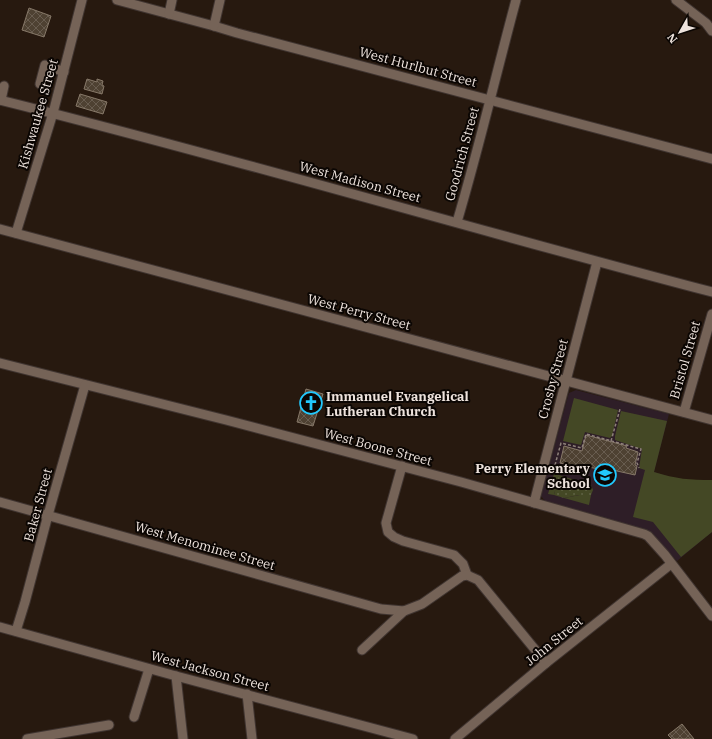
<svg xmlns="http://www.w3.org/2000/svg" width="712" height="739" font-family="'IBM Plex Serif',serif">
	<defs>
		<pattern id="park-dots" width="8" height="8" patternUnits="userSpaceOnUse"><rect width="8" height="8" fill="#444825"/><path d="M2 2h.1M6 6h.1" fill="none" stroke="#5f6244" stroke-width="1.8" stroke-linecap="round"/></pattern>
		<pattern id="building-cross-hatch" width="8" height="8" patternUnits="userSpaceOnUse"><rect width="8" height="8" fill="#4e4132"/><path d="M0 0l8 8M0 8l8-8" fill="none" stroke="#685c4f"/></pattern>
	</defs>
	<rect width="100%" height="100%" fill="#27190f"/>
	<polygon fill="#2e1e27" points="576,390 669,414 654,472 673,478 685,480 712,480 712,532 677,561 651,532 546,502 541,496 568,396 569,393"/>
	<g fill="#444825">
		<polygon points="574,398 618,410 612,436 610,438 585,432 581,445 563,441"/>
		<path d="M621,411L667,421L654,472C676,479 690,480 712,480V532L681,557L653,522L633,517L645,470L639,468L642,449L615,440V436Z"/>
		<polygon points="556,467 561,468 554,495 548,494"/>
		<polygon points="585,494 591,495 589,505 564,498"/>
	</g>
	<polygon fill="url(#park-dots)" points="559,475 591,485 593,490 591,495 579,495 564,498 554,495"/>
	<g fill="url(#building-cross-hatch)" stroke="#867868">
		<polygon points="29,8 51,16 44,37 22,30"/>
		<polygon points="87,79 97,82 97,79 103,81 102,85 104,86 102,94 84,89"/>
		<polygon points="80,94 107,102 103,114 76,106"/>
		<polygon points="306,389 323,394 313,426 297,422"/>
		<polygon points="586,435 627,446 626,448 638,452 635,465 637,466 635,475 599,467 599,469 588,467 587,470 560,463 564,446 582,451"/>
		<polygon points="682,724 694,739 672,739 668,735"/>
	</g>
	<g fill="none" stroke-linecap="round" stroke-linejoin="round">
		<g stroke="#403531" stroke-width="11">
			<g id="minor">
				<polyline points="117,0 214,26 237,33 712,159"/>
				<polyline points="676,0 706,23 712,31"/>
				<polyline points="169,14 172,0"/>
				<polyline points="214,26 220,0"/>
				<polyline points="51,67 64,72"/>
				<polyline points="40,84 45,65"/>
				<path d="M0,100C238,159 474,230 712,292"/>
				<polyline points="1,100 4,86"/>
				<path d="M457,222C479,148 496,74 516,0"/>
				<polyline points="0,229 712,420"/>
				<polyline points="16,233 53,113 82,0"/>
				<polyline points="0,363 226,420 461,482 644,534 648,536 665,555 712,616"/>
				<polyline points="684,412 712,314"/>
				<polyline points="402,466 386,523 388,532 394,537 403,541 454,555 463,564 467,575"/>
				<polyline points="0,502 381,609 404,611"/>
				<polyline points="534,503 597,262"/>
				<polyline points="0,627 176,676 413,739"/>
				<polyline points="16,631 25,602 48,515 85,385"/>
				<polyline points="362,650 404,611 422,604 462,576 467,575 478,580 546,663"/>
				<polyline points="176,676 183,739"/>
				<polyline points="247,694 252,739"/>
				<polyline points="134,717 149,669"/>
				<polyline points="27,739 109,725"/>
				<polyline points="455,739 546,663 671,564"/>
			</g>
		</g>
		<g stroke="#8e817a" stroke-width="1.5" stroke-dasharray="3 2" stroke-linecap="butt">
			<polyline points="611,441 620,409"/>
			<polyline points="555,465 561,443 582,448 586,434 641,449 637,463 639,468"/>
		</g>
		<use href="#minor" stroke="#756357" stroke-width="9"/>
	</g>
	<defs>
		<g id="church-ring" transform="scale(1.15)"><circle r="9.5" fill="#0b0603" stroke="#22c9fe" stroke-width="1.5"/><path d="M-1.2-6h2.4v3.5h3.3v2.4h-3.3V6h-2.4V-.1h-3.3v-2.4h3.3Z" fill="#22c9fe"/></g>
		<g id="school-ring" transform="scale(1.15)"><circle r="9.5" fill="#0b0603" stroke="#22c9fe" stroke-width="1.5"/><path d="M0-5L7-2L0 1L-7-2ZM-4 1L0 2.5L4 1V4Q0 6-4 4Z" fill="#22c9fe"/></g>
	</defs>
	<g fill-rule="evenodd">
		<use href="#church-ring" x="311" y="403"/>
		<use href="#school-ring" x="605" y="475"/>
	</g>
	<g text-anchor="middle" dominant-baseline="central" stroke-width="4" stroke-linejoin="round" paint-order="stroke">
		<g font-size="13" fill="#eee3dd" stroke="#0b0603">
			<text transform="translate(418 67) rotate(15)">West Hurlbut Street</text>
			<text transform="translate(38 114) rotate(-74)">Kishwaukee Street</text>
			<text transform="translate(462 154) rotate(-75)">Goodrich Street</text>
			<text transform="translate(360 182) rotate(15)">West Madison Street</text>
			<text transform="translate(359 312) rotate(15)">West Perry Street</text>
			<text transform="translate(685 360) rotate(-74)">Bristol Street</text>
			<text transform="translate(553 379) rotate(-75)">Crosby Street</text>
			<text transform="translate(378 447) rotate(15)">West Boone Street</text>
			<text transform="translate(38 505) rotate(-75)">Baker Street</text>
			<text transform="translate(205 546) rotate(16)">West Menominee Street</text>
			<text transform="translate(554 641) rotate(-39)">John Street</text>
			<text transform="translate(210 671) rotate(15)">West Jackson Street</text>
		</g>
		<g font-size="13" font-weight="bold" fill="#eee3dd" stroke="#0b0603" text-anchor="start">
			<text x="326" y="396">Immanuel Evangelical<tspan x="326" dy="15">Lutheran Church</tspan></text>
			<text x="590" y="468" text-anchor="end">Perry Elementary<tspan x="590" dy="15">School</tspan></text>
		</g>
	</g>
	<g transform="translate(680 32) rotate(231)" stroke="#0b0603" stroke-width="3" paint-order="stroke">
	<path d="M0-3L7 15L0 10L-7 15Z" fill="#eee3dd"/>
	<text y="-6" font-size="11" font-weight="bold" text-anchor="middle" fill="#eee3dd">N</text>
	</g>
</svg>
